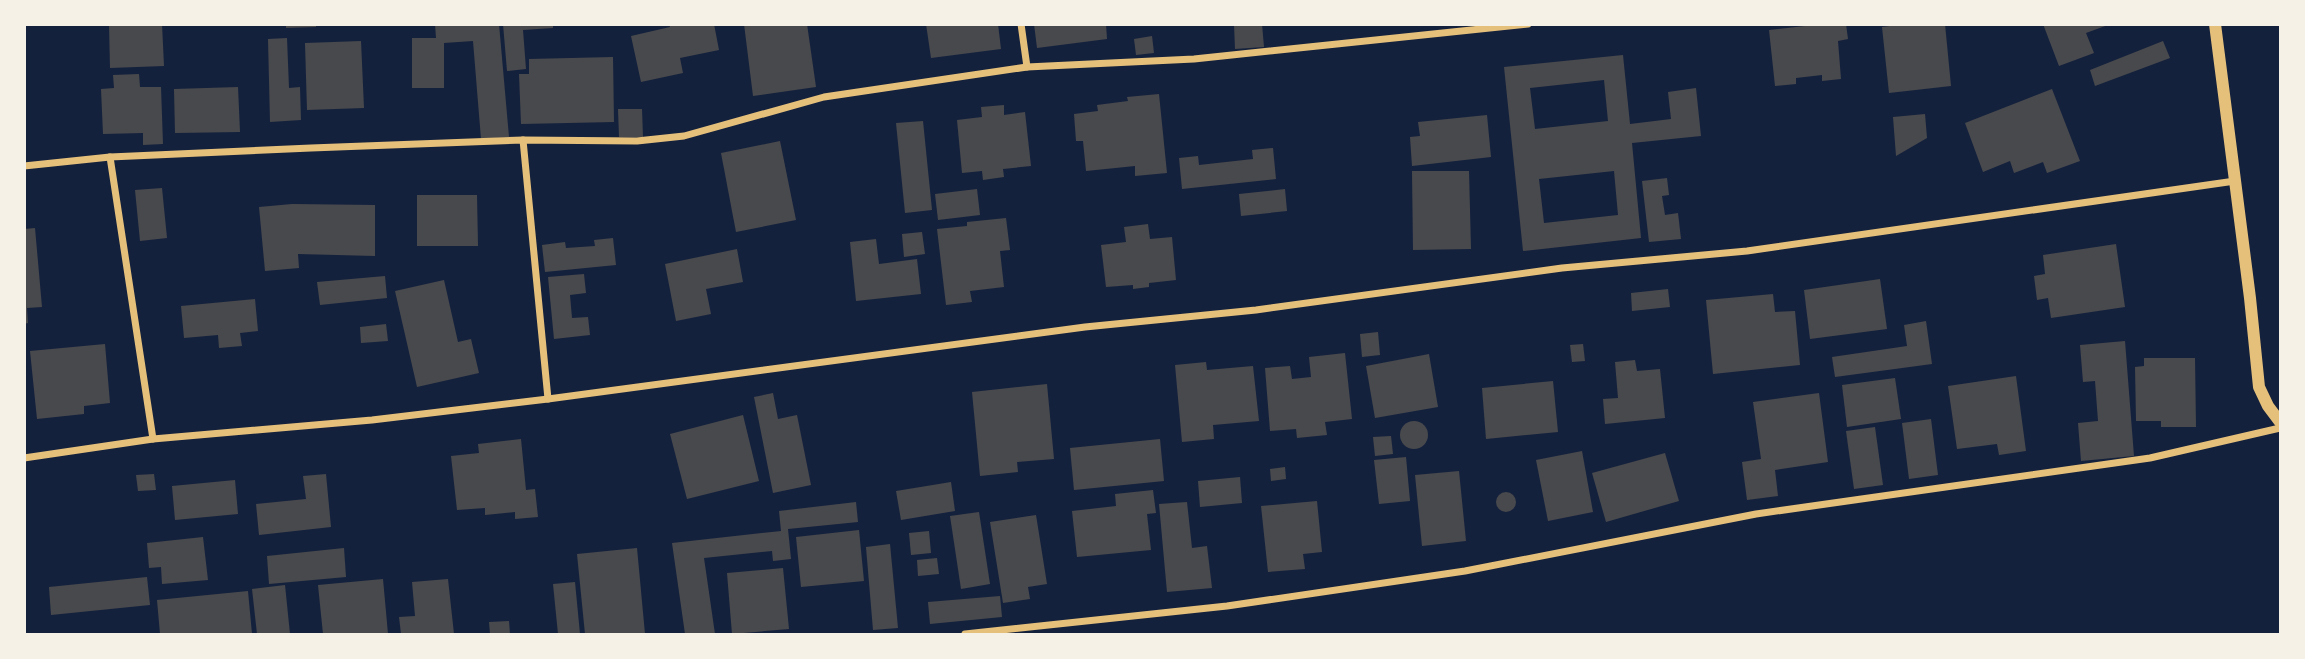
<svg xmlns="http://www.w3.org/2000/svg" width="2305" height="659" font-family="'Public Sans',sans-serif">
	<rect width="100%" height="100%" fill="#14213d"/>
	<g fill="#48494c" fill-rule="evenodd">
		<polygon points="109,24 162,24 164,66 110,68"/>
		<polygon points="286,24 316,24 316,27 286,28"/>
		<polygon points="435,24 499,24 509,137 481,139 473,41 444,43 444,88 412,88 412,38 436,38"/>
		<polygon points="503,24 553,24 553,28 523,30 526,69 507,71"/>
		<polygon points="669,24 714,24 719,50 680,58 683,73 641,82 631,36 670,27"/>
		<polygon points="744,24 807,24 816,87 753,96"/>
		<polygon points="926,24 998,24 1001,49 931,58"/>
		<polygon points="1034,24 1106,24 1107,39 1037,48"/>
		<polygon points="1234,24 1262,24 1264,47 1235,49"/>
		<polygon points="1823,24 1846,24 1848,39 1838,41 1841,79 1822,81 1822,75 1796,78 1796,84 1775,86 1769,30"/>
		<polygon points="1905,24 1945,24 1951,86 1889,93 1882,27"/>
		<polygon points="2043,24 2108,24 2108,25 2086,33 2094,53 2059,66"/>
		<polygon points="1152,36 1154,53 1136,55 1134,39"/>
		<polygon points="287,38 289,88 300,87 301,120 270,122 268,39"/>
		<polygon points="361,41 364,108 307,110 305,43"/>
		<polygon points="2163,41 2170,58 2095,86 2090,70"/>
		<path d="M1623,55L1630,124L1671,119L1668,92L1696,88L1701,136L1632,143L1641,238L1523,251L1504,67ZM1604,80L1608,121L1535,129L1530,88ZM1614,171L1618,215L1544,223L1539,179Z"/>
		<polygon points="613,57 614,122 521,124 519,74 529,74 529,59"/>
		<polygon points="139,74 140,87 161,87 163,144 143,145 143,133 103,134 101,89 114,88 113,75"/>
		<polygon points="238,87 240,132 175,133 174,89"/>
		<polygon points="2052,89 2080,161 2047,173 2043,162 2014,173 2010,161 1983,172 1965,123"/>
		<polygon points="1159,94 1167,173 1135,176 1135,166 1086,171 1083,141 1076,141 1074,114 1098,111 1097,105 1128,101 1127,97"/>
		<polygon points="1004,105 1004,115 1025,112 1031,166 1003,169 1004,177 983,180 982,171 962,173 957,120 982,117 981,107"/>
		<polygon points="618,109 642,109 643,137 619,137"/>
		<polygon points="1925,114 1927,138 1896,156 1893,117"/>
		<polygon points="1487,115 1491,157 1412,166 1410,137 1420,136 1418,122"/>
		<polygon points="923,121 932,210 905,213 896,123"/>
		<polygon points="780,141 796,220 736,232 721,153"/>
		<polygon points="1273,148 1276,179 1182,189 1179,158 1198,156 1199,165 1253,159 1252,150"/>
		<polygon points="1412,171 1469,171 1471,249 1413,250"/>
		<polygon points="1667,178 1669,195 1662,196 1665,215 1678,213 1681,239 1649,242 1642,181"/>
		<polygon points="162,188 167,238 140,241 135,190"/>
		<polygon points="977,189 980,215 938,220 935,194"/>
		<polygon points="1285,189 1287,211 1241,216 1239,194"/>
		<polygon points="417,195 477,195 478,246 417,246"/>
		<polygon points="292,204 375,205 375,256 298,254 299,268 265,271 259,207"/>
		<polygon points="1006,218 1010,250 1000,251 1004,287 970,291 972,302 946,305 937,229 967,226 967,222"/>
		<polygon points="1148,224 1150,239 1172,237 1176,280 1149,283 1149,287 1133,289 1133,285 1106,287 1101,245 1126,242 1124,227"/>
		<polygon points="35,228 42,307 27,308 28,323 24,324 24,229"/>
		<polygon points="922,232 925,254 904,257 902,234"/>
		<polygon points="613,238 616,265 545,272 542,245 565,242 566,248 595,246 594,240"/>
		<polygon points="876,239 879,264 917,259 921,294 856,301 850,242"/>
		<polygon points="2116,244 2125,307 2051,318 2048,298 2037,300 2034,276 2045,274 2043,255"/>
		<polygon points="737,249 743,282 706,289 711,314 676,321 665,264"/>
		<polygon points="584,274 586,293 570,295 572,318 588,317 590,335 554,339 548,277"/>
		<polygon points="385,276 387,298 320,305 317,282"/>
		<polygon points="1880,279 1887,329 1810,339 1804,290"/>
		<polygon points="444,280 458,342 471,339 479,373 417,387 395,291"/>
		<polygon points="1668,289 1670,307 1632,311 1631,293"/>
		<polygon points="1773,294 1775,312 1795,311 1800,365 1713,374 1706,300"/>
		<polygon points="255,299 258,331 240,333 242,346 219,348 218,335 184,338 181,306"/>
		<polygon points="1926,321 1932,364 1835,377 1832,357 1907,346 1904,325"/>
		<polygon points="386,324 388,341 361,343 360,327"/>
		<polygon points="1378,332 1380,355 1362,357 1360,334"/>
		<polygon points="2125,341 2134,456 2081,461 2078,423 2098,421 2095,381 2083,382 2080,345"/>
		<polygon points="105,344 110,403 84,406 84,414 37,419 30,351"/>
		<polygon points="1583,344 1585,361 1572,362 1570,345"/>
		<polygon points="1345,353 1352,419 1325,422 1327,435 1297,438 1296,429 1270,431 1265,368 1290,366 1292,379 1311,377 1309,357"/>
		<polygon points="1429,354 1438,407 1375,418 1366,366"/>
		<polygon points="2144,358 2195,358 2196,427 2161,427 2161,421 2136,421 2135,367 2144,366"/>
		<polygon points="1635,360 1637,371 1660,369 1665,418 1605,424 1603,399 1618,398 1615,362"/>
		<polygon points="1206,362 1207,370 1253,366 1259,421 1213,425 1214,439 1182,442 1175,365"/>
		<polygon points="2016,376 2026,451 1999,455 1997,444 1957,449 1948,386"/>
		<polygon points="1895,378 1901,419 1847,427 1842,385"/>
		<polygon points="1553,381 1558,432 1486,439 1482,388"/>
		<polygon points="1047,384 1054,459 1017,462 1018,472 980,476 972,392"/>
		<polygon points="773,393 778,419 797,415 811,485 773,493 754,397"/>
		<polygon points="1819,393 1828,462 1775,470 1778,496 1747,500 1742,462 1761,459 1753,402"/>
		<polygon points="743,415 759,481 687,499 670,434"/>
		<polygon points="1931,419 1938,475 1909,479 1902,423"/>
		<circle cx="1414" cy="435" r="14"/>
		<polygon points="1875,427 1883,485 1854,489 1846,431"/>
		<polygon points="1391,436 1393,454 1375,456 1373,437"/>
		<polygon points="521,439 526,490 535,489 538,517 515,519 515,512 485,515 485,508 457,510 451,456 479,453 478,444"/>
		<polygon points="1160,439 1164,481 1074,490 1070,448"/>
		<polygon points="1582,451 1593,512 1548,521 1536,460"/>
		<polygon points="1665,453 1679,501 1606,522 1592,473"/>
		<polygon points="1406,457 1410,501 1379,504 1374,460"/>
		<polygon points="1285,467 1286,479 1271,481 1270,469"/>
		<polygon points="1459,471 1466,541 1422,546 1415,475"/>
		<polygon points="154,474 156,490 138,491 136,475"/>
		<polygon points="326,474 331,527 259,535 256,504 306,499 303,476"/>
		<polygon points="1240,477 1242,503 1200,507 1198,481"/>
		<polygon points="235,480 238,514 175,520 172,486"/>
		<polygon points="951,482 955,511 901,520 896,491"/>
		<polygon points="1153,490 1156,513 1147,514 1151,550 1077,557 1072,511 1116,506 1115,494"/>
		<circle cx="1506" cy="502" r="10"/>
		<polygon points="1317,501 1322,552 1303,554 1305,569 1268,572 1261,506"/>
		<polygon points="856,502 858,522 788,529 791,559 773,561 772,551 704,558 715,634 685,634 672,543 781,531 779,511"/>
		<polygon points="1187,502 1192,548 1207,546 1212,588 1167,592 1159,504"/>
		<polygon points="979,512 990,584 961,589 950,516"/>
		<polygon points="1036,515 1047,584 1028,587 1030,599 1003,603 990,522"/>
		<polygon points="859,530 864,581 801,587 796,537"/>
		<polygon points="929,531 931,553 911,555 909,533"/>
		<polygon points="203,537 208,580 162,584 161,567 149,568 147,543"/>
		<polygon points="890,544 898,628 873,630 866,547"/>
		<polygon points="344,548 346,577 269,584 267,556"/>
		<polygon points="637,548 645,634 585,634 577,554"/>
		<polygon points="937,558 939,574 918,576 917,560"/>
		<polygon points="783,568 789,629 732,634 727,573"/>
		<polygon points="147,577 150,605 51,615 49,587"/>
		<polygon points="383,579 388,634 323,634 318,585"/>
		<polygon points="448,579 454,634 401,634 399,617 415,616 412,582"/>
		<polygon points="575,582 580,634 558,634 553,584"/>
		<polygon points="285,585 290,634 257,634 252,589"/>
		<polygon points="248,591 252,634 160,634 157,600"/>
		<polygon points="1000,596 1002,617 930,624 928,602"/>
		<polygon points="509,621 510,634 490,634 489,622"/>
	</g>
	<g fill="none" stroke-linecap="round" stroke-linejoin="round">
		<g stroke="#e5c07b" stroke-width="7">
			<polyline points="1021,24 1027,67"/>
			<polyline points="523,140 548,399"/>
			<polyline points="110,157 153,439"/>
			<polyline points="24,166 110,157 311,148 523,140 637,141 684,136 824,97 1027,67 1194,59 1528,24"/>
			<polyline points="24,458 153,439 372,420 548,399 1085,327 1256,310 1562,268 1747,251 2235,181"/>
			<polyline points="965,634 1227,606 1465,571 1756,514 2150,458 2280,428"/>
		</g>
		<polyline stroke="#e5c07b" stroke-width="12" points="2215,24 2250,298 2259,387 2268,406 2280,422"/>
	</g>
	<rect width="2305" height="659" fill="none" stroke="#f6f1e7" stroke-width="52"/>
</svg>
